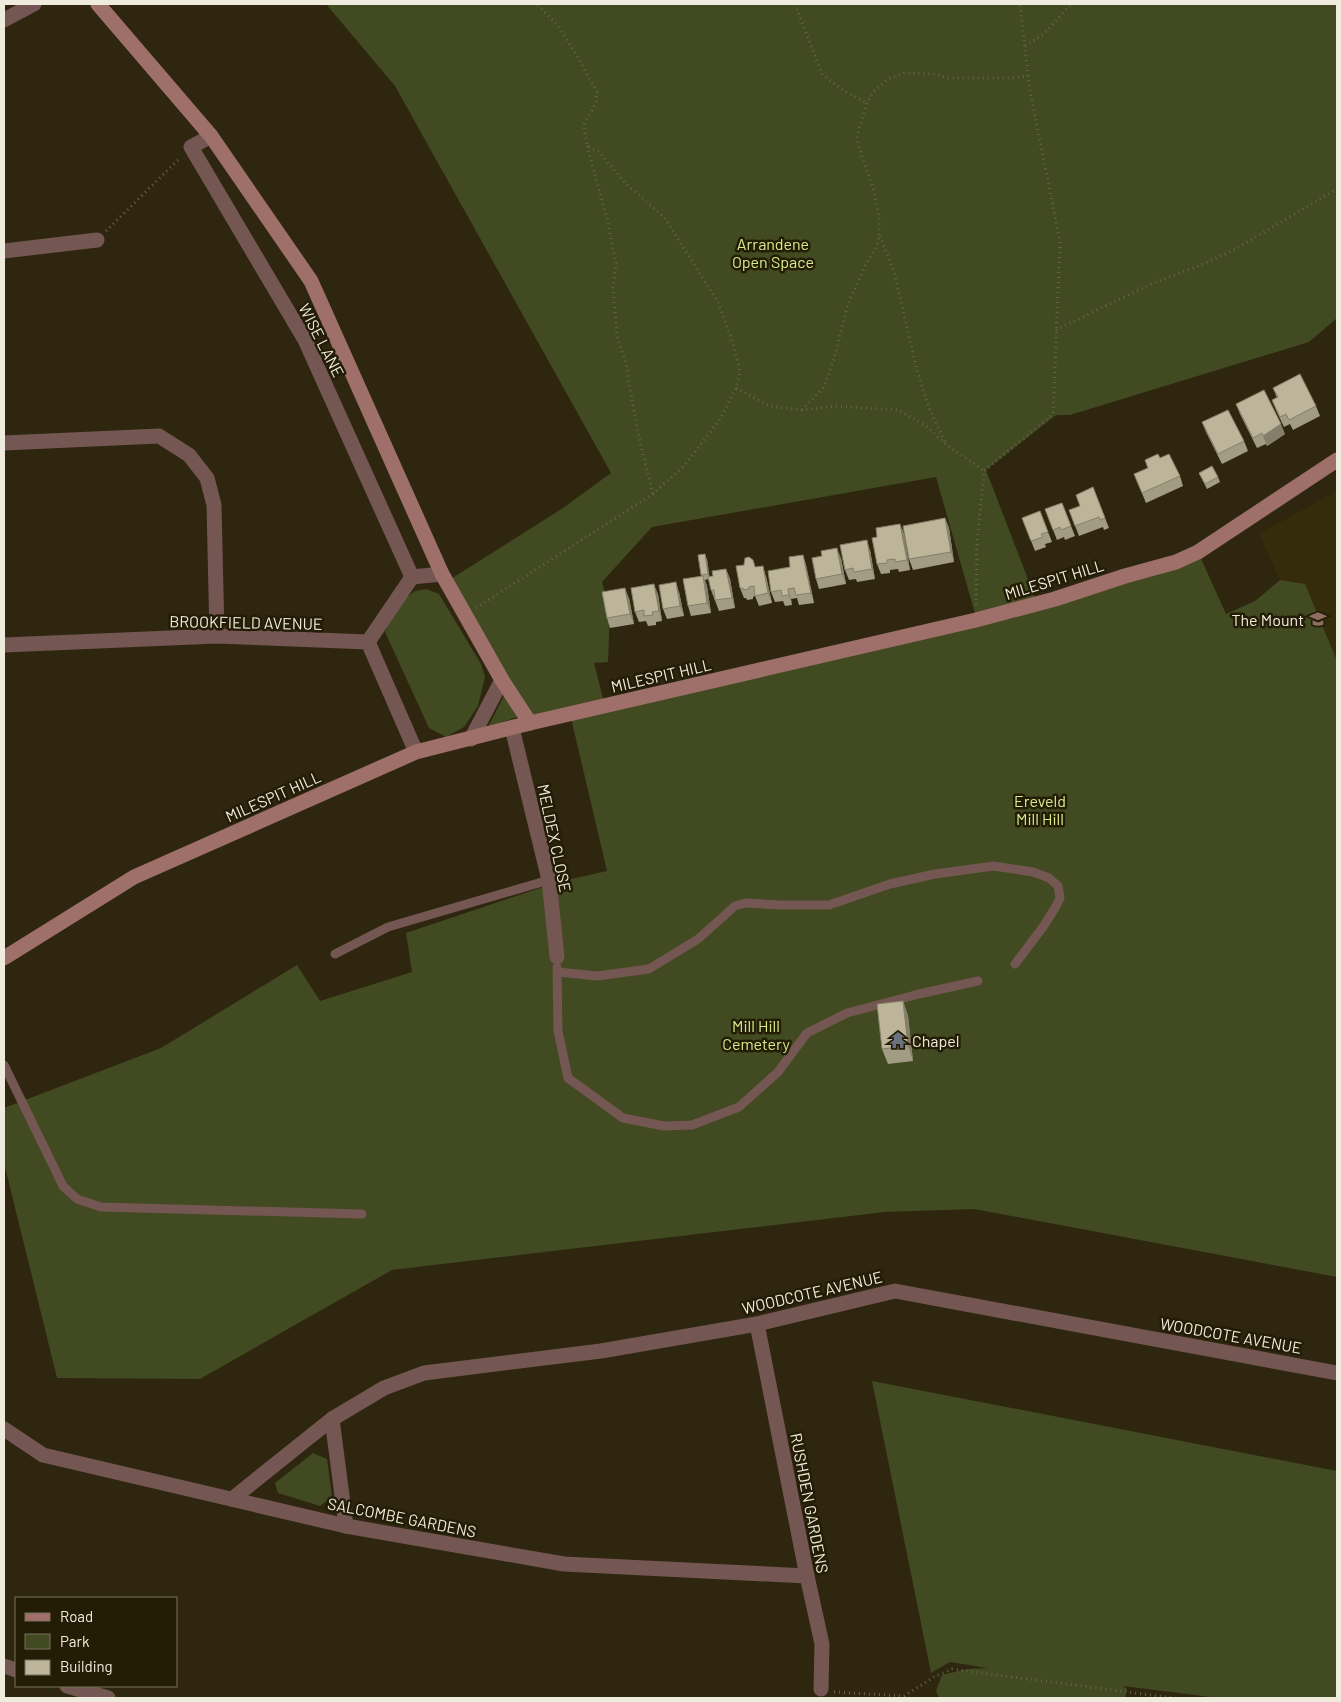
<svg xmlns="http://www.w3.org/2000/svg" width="1341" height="1702" font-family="Barlow,sans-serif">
	<rect width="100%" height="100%" fill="#2e260f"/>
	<polygon fill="#352c0c" points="1337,491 1337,705 1259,534"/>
	<g fill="#414a20">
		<polygon points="326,4 1337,4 1337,318 1309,342 1070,415 1056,415 986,470 1036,600 976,617 936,477 652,527 602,582 610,611 608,662 594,663 605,706 976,620 1198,552 1226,614 1255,601 1280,580 1305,584 1337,661 1337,1277 974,1209 885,1212 392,1270 200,1379 57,1378 4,1163 4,1108 161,1048 297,965 320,1001 412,972 406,933 558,882 607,871 570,714 530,723 446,582 563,508 611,473 395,86"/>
		<polygon points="426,589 439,594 481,664 485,677 478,706 464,727 446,737 429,728 385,632 394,607 415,591"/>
		<polygon points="505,694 520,716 488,727"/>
		<polygon points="872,1381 1337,1471 1337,1698 1218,1698 1123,1686 1127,1689 1125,1698 939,1698 936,1691 942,1675 967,1669 987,1668 950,1662 931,1673"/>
		<polygon points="313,1453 327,1459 332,1497 320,1506 278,1493 275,1483"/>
	</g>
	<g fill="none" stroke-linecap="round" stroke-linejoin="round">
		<g stroke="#69624e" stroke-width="3" stroke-dasharray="1 4" stroke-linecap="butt">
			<polyline points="795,4 822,74 844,91 867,103"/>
			<polyline points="1025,46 1044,34 1071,4"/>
			<polyline points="587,146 607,218 616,263 613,288 617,336 626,364 638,434 653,494"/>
			<polyline points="106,231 180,158"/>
			<polyline points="880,236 894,271 917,371 929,408 946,444"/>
			<polyline points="1056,330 1151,284 1196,267 1232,251 1337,189"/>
			<polyline points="736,388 769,406 802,410 835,406 898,410 926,426 947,445 984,471"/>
			<polyline points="802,410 824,387 834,359 848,304 865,266 877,246 879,236 879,215 873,188 859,148 857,136 867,103 872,93 888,79 905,73 936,74 948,78 1008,78 1028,76"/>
			<polyline points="976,605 977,544 984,471 1053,414 1060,242 1029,85 1020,4"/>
			<polyline points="476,608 653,494 684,466 721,418 736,388 740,371 733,344 718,302 664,217 626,184 599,152 587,146 584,124 596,103 597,92 580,61 558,26 537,4"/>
			<polyline points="834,1692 904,1696 934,1677 952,1669 1173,1698"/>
		</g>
		<g stroke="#745652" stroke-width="9">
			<polyline points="335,954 388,927 549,880"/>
			<polyline points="557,967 558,1031 568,1078 623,1118 664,1126 692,1125 739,1107 778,1072 807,1033 847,1013 919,994 978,981"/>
			<polyline points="558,972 597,976 649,969 698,939 735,906 745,903 780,905 829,905 890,884 935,874 994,866 1033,872 1049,878 1058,886 1060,898 1055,908 1043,927 1015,964"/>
			<polyline points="4,1065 63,1186 77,1199 101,1207 362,1214"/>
		</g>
		<g stroke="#745652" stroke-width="15">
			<polyline points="4,20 34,4"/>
			<polyline points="211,136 191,147 305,340 412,577 368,642"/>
			<polyline points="4,251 97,240"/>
			<polyline points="4,443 159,436 189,455 207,478 214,505 217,636"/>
			<polyline points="412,577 442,574"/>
			<polyline points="4,645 217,636 368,642 416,752"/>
			<polyline points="512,728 549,880 557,957"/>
			<polyline points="471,739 502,680"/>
			<polyline points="757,1324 807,1576 822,1644 821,1689"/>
			<polyline points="332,1419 346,1526"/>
			<polyline points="4,1429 43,1455 346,1526 564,1564 807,1576"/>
			<polyline points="232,1499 332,1419 384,1388 424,1373 601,1351 757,1324 895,1291 1337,1373"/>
			<polyline points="4,1666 16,1670"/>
			<polyline points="67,1686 108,1698"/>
		</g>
		<g stroke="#9f706a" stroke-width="15">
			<polyline points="98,4 211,136 311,281 442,574 502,680 530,723"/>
			<polyline points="4,958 134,877 416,752 530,723 976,620 1055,599 1125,576 1176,562 1198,552 1337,460"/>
		</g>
	</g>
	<g fill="#a39c84">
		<polygon points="1273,388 1316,406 1320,416 1293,430 1290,424 1284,427 1276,410 1272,400 1277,398"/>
		<polygon points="1236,404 1285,434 1267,446 1266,444 1257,448 1240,414"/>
		<polygon points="1202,422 1244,441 1248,451 1222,464 1206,432"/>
		<polygon points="1160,458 1180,476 1183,486 1146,503 1134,474 1148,468 1145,460"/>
		<polygon points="1199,473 1218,477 1220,482 1207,489"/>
		<polygon points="1093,487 1109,528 1104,530 1103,527 1079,536 1069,510 1080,506"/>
		<polygon points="1062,503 1075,536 1065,540 1064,537 1057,540 1045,509"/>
		<polygon points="1040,511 1052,542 1045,544 1046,547 1035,551 1022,518"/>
		<polygon points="945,518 949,528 954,562 913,570 909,559"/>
		<polygon points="900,524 904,534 910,570 899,572 898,569 890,570 890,573 881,574 877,564 877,537"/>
		<polygon points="870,550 875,579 857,582 856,579 849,580 845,570"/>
		<polygon points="803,555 806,565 814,603 799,605 797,598 791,599 792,605 785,606 783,601 775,602 771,592"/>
		<polygon points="822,556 841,558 846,584 819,589 816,579"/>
		<polygon points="707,559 709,577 713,576 726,569 730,579 735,608 719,611 711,590 709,579 705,580 707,586 711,613 691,616 688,606 701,576"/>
		<polygon points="756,567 766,576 772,603 759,606 755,596 753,597 753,599 747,600 746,598 744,598 740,588"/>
		<polygon points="679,592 684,616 667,619 663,609"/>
		<polygon points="658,594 662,621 656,622 656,625 648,626 646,621 639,622 635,612"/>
		<polygon points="629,598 634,624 610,628 607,618"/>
		<polygon points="903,1001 908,1016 913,1061 888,1064 882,1049"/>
	</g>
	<g fill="#847f6b">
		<polygon points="1281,424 1285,434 1267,446 1263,436"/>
		<polygon points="945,518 949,528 954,562 951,552"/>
		<polygon points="900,524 904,534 910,570 907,560"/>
		<polygon points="867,540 870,550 875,579 872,569"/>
		<polygon points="837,548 841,558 846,584 842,574"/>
		<polygon points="705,554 707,559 710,579 708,574"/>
		<polygon points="803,555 806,565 814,603 811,593"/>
		<polygon points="763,566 766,576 772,603 768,593"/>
		<polygon points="726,569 730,579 735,608 732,598"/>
		<polygon points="703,576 707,586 711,613 707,603"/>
		<polygon points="676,582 679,592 684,616 680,606"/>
		<polygon points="654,584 658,594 662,621 659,611"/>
		<polygon points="625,588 629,598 634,624 630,614"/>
		<polygon points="788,589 791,599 792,605 789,595"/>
		<polygon points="903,1001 908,1016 913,1061 908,1046"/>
	</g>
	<g fill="#bdb599" stroke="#847f6b">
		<polygon points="1300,374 1316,406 1289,420 1286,414 1280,417 1272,400 1278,397 1273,388"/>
		<polygon points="1264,390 1281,424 1263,436 1262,433 1253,438 1236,404"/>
		<polygon points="1228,410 1244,441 1218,454 1202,422"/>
		<polygon points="1158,454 1160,458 1169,454 1180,476 1142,493 1134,474 1148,468 1145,460"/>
		<polygon points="1212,466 1218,477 1205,484 1199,473"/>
		<polygon points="1093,487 1105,518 1100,520 1099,517 1075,526 1069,510 1080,506 1076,495"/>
		<polygon points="1062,503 1071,526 1061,530 1060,527 1053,530 1045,509"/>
		<polygon points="1040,511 1048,532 1041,534 1043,537 1031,541 1022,518"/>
		<polygon points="945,518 951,552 909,559 903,526"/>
		<polygon points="900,524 907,560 895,562 895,559 887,560 887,563 877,564 872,538 877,537 876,528"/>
		<polygon points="867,540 872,569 854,572 853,568 845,570 840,545"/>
		<polygon points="837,548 842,574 816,579 812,558 822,556 821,551"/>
		<polygon points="705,554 708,574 701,575 698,555"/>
		<polygon points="803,555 811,593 796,595 794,588 788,589 789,595 782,596 781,590 771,592 768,571 790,567 789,557"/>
		<polygon points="749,557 753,560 755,567 763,566 768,593 755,596 754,586 749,587 749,589 743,590 743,588 740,588 736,566 744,565 745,558"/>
		<polygon points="726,569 732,598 715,600 714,590 711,590 708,577 713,576 712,571"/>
		<polygon points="703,576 707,603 688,606 683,579"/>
		<polygon points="676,582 680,606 663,609 659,585"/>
		<polygon points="654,584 659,611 652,612 653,615 644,616 644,610 635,612 631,588"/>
		<polygon points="625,588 630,614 607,618 602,592"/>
		<polygon points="903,1001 908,1046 882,1049 877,1004"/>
	</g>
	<defs>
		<g id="school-bare" transform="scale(1.35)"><path d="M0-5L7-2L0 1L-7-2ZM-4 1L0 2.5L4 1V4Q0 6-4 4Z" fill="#8d6e63" stroke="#241d06" stroke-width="2.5" paint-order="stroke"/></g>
		<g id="temple-bare" transform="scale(1.35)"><path d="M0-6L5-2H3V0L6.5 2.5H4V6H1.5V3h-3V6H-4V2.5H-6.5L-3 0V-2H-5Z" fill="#6b7280" stroke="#241d06" stroke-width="2.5" paint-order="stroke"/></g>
	</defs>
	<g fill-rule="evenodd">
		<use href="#school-bare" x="1318" y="619"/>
		<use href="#temple-bare" x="898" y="1040"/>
	</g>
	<g text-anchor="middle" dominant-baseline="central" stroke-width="5" stroke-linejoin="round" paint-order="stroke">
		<g font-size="16" fill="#d6eb8d" stroke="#241d06">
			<text x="773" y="243">Arrandene<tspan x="773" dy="18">Open Space</tspan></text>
			<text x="1040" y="800">Ereveld<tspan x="1040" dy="18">Mill Hill</tspan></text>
			<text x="756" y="1025">Mill Hill<tspan x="756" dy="18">Cemetery</tspan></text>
		</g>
		<g font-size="16" fill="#f0ecdd" stroke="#241d06">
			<text transform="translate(322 340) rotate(63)">WISE LANE</text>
			<text transform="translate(1054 579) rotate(-17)">MILESPIT HILL</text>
			<text transform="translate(246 622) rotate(1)">BROOKFIELD AVENUE</text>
			<text transform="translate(661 675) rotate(-13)">MILESPIT HILL</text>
			<text transform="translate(273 796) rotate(-24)">MILESPIT HILL</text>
			<text transform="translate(555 838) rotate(78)">MELDEX CLOSE</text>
			<text transform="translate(812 1292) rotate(-13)">WOODCOTE AVENUE</text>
			<text transform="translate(1231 1335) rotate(10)">WOODCOTE AVENUE</text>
			<text transform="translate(810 1503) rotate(79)">RUSHDEN GARDENS</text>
			<text transform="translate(402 1517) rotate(11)">SALCOMBE GARDENS</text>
		</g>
		<g font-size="16" fill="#f0ecdd" stroke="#241d06" text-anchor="end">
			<text x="1304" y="619">The Mount</text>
			<text x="912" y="1040" text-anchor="start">Chapel</text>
		</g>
	</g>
	<rect width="1341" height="1702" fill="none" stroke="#f0ecdd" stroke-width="10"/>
	<rect x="15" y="1597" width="162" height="90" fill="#241d06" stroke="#76705c"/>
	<rect x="25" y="1613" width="25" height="8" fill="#9f706a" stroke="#76705c"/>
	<text x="60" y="1622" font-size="15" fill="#f0ecdd">Road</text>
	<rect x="25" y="1634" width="25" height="15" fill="#414a20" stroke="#76705c"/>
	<text x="60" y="1647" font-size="15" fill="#f0ecdd">Park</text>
	<rect x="25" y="1660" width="25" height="15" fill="#bdb599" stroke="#76705c"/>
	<text x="60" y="1672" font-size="15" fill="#f0ecdd">Building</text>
</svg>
